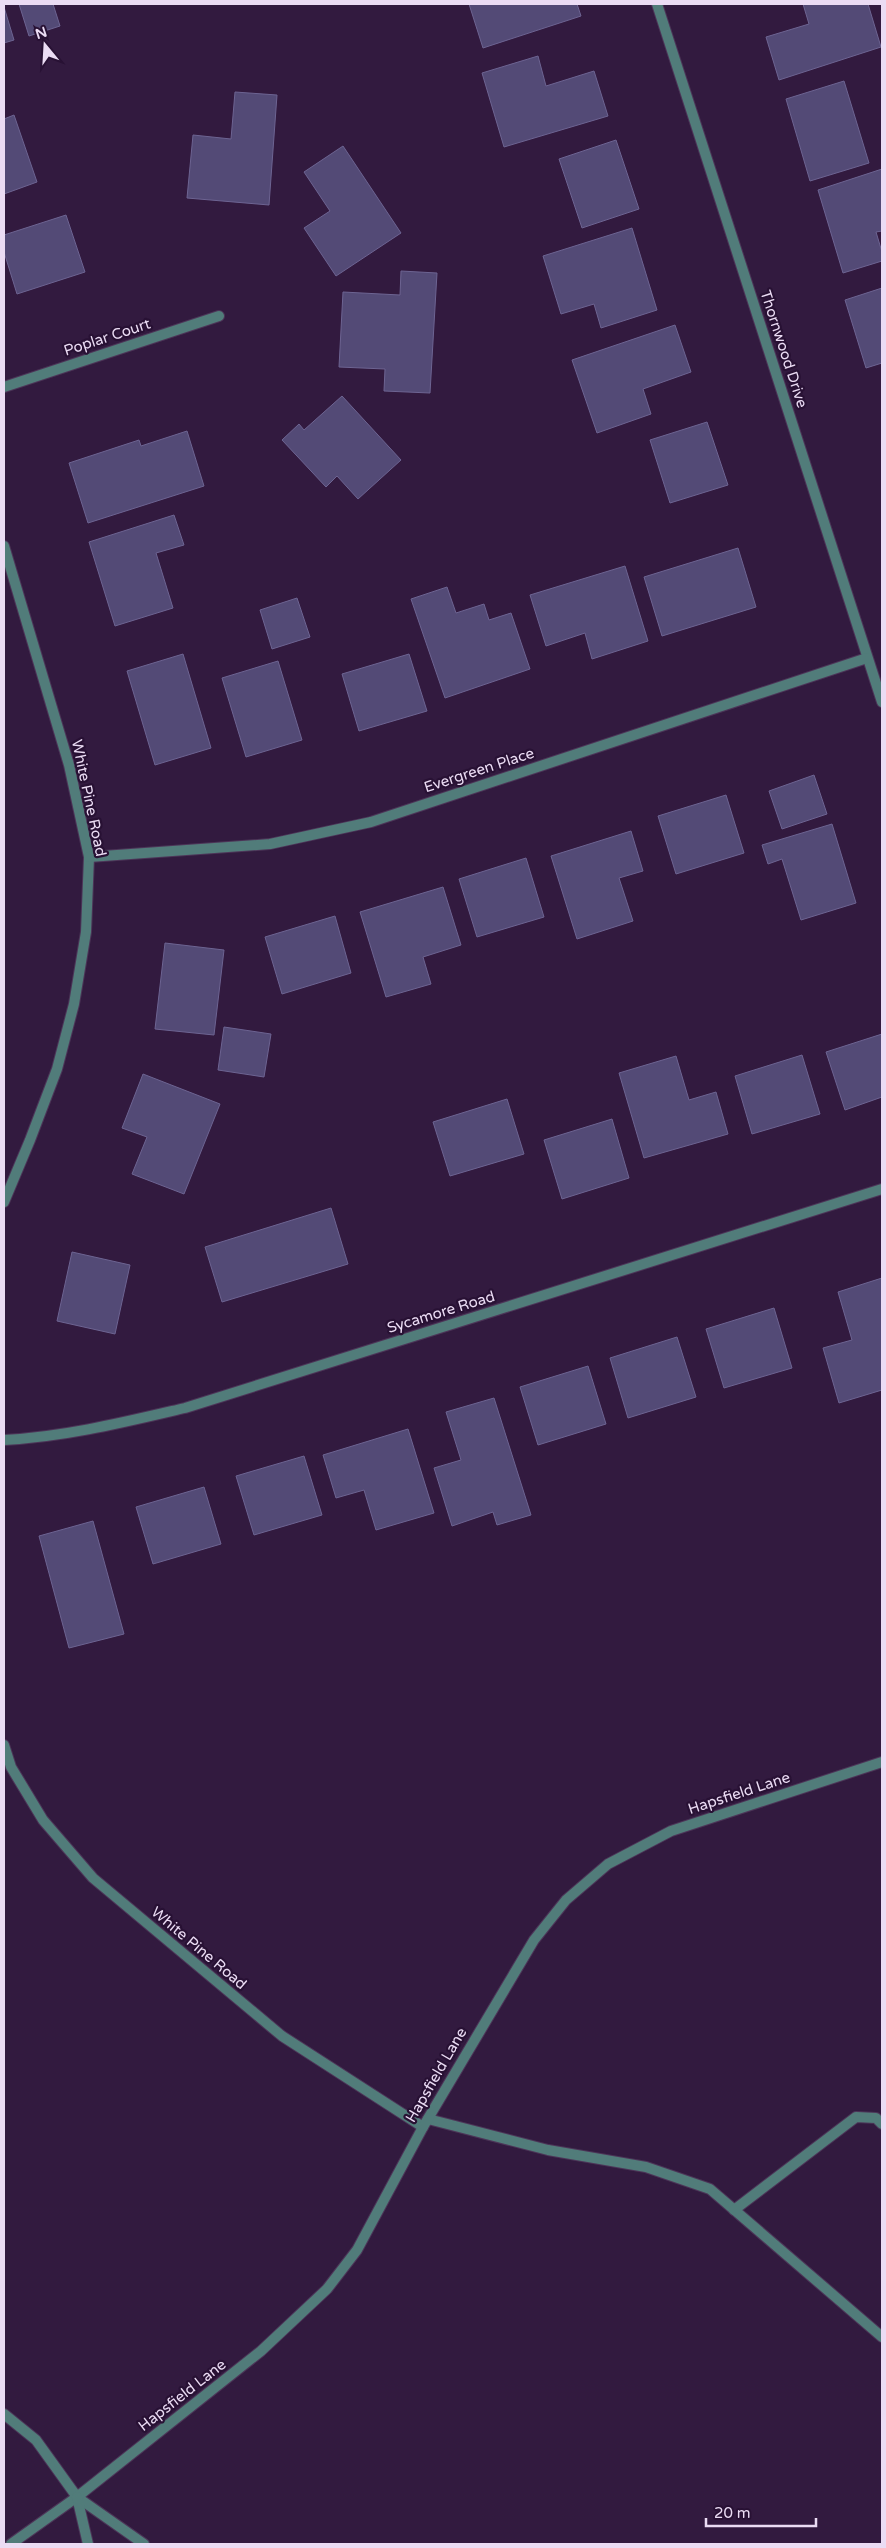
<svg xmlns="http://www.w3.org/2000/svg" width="886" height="2548" font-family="'Varela Round',sans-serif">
	<rect width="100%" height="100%" fill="#321a3f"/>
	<g fill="#534a76" stroke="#6d6492">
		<polygon points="19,4 53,4 60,26 29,36"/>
		<polygon points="469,4 577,4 581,16 483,48"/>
		<polygon points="803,4 868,4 881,47 779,80 766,37 809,24"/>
		<polygon points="4,7 14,40 4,43"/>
		<polygon points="538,56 546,86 594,71 608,116 504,147 482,73"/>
		<polygon points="844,81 869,163 810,181 786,99"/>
		<polygon points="235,92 277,95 269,205 187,198 193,135 231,139"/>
		<polygon points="14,115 37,182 4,194 4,119"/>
		<polygon points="616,140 639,209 582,228 559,159"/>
		<polygon points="343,146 401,233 336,276 304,228 330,211 304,172"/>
		<polygon points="882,169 882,231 876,232 882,252 882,261 843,273 818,190"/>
		<polygon points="66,215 85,272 17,294 4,252 4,235"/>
		<polygon points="632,228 657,310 601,328 594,304 561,314 543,256"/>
		<polygon points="401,271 437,273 430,393 384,391 385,369 339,367 343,292 400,295"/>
		<polygon points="882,288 882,363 866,368 845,300"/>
		<polygon points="675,325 691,372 643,389 651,414 597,433 572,360"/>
		<polygon points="342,396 401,460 358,499 337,476 326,487 282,440 299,424 304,430"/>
		<polygon points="707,422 728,485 670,503 650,440"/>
		<polygon points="187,431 204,486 88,523 69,463 139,440 141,446"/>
		<polygon points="174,515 184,545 156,553 173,608 115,626 89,542"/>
		<polygon points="738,548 756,607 662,636 644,577"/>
		<polygon points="625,566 648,641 592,659 585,633 546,646 530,595"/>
		<polygon points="447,587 456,613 484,604 489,620 511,613 530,669 445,698 411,599"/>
		<polygon points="297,598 310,637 272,649 260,610"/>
		<polygon points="183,654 211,748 155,765 127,671"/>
		<polygon points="409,654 427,711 359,731 342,674"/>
		<polygon points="278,661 302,740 246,757 222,678"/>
		<polygon points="814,775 827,814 782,829 769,791"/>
		<polygon points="726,795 744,853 676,874 658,816"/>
		<polygon points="832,824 856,903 801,920 782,859 768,864 762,845"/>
		<polygon points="631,831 643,871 619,878 633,921 577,939 551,856"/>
		<polygon points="526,858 544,917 477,937 459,879"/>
		<polygon points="443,887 461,945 423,957 431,984 386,997 360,912"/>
		<polygon points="335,916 351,973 282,994 265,937"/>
		<polygon points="165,943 224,950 214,1035 155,1029"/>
		<polygon points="224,1027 271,1034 264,1077 218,1070"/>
		<polygon points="882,1034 882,1097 845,1110 826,1052"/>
		<polygon points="802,1055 820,1114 752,1134 735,1076"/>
		<polygon points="676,1056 689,1100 716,1092 728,1134 644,1158 619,1073"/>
		<polygon points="143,1074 220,1104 184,1194 132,1174 147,1137 122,1128"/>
		<polygon points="507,1099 524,1154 450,1176 433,1122"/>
		<polygon points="612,1119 629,1178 562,1199 544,1140"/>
		<polygon points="331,1208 348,1264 222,1302 205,1247"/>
		<polygon points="72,1252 130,1265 115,1334 57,1321"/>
		<polygon points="882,1278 882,1390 839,1403 823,1348 852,1340 838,1292"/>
		<polygon points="774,1308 792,1368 724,1388 706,1329"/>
		<polygon points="677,1337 696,1397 628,1418 610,1358"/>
		<polygon points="588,1366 606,1424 538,1445 520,1387"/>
		<polygon points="494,1398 531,1515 497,1525 493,1512 452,1526 434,1468 461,1460 446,1412"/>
		<polygon points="408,1429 434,1513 376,1530 364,1490 336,1498 323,1455"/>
		<polygon points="304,1456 322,1515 254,1535 236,1476"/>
		<polygon points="204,1487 221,1544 153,1564 136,1507"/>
		<polygon points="93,1521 124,1634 69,1648 39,1536"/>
	</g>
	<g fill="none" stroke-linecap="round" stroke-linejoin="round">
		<g stroke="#4c3558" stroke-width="12">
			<g id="service">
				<polyline points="428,2119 548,2150 646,2167 710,2189 882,2337"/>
				<polyline points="734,2210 856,2117 876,2118 882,2124"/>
				<polyline points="11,2544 77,2497"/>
			</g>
		</g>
		<g stroke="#4c3558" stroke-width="12">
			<g id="minor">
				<polyline points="657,4 882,702"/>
				<polyline points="4,387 219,316"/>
				<polyline points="4,546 69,765 89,857 86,932 74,1004 57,1069 30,1140 4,1202"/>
				<polyline points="89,857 270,844 371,822 867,658"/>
				<path d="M4,1440C65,1437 125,1422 185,1408L882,1189"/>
				<polyline points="4,1745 11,1767 43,1820 93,1878 282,2036 423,2127"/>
				<polyline points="4,2414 36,2440 77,2497 144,2544"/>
				<polyline points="77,2497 261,2351 327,2289 357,2250 423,2127 534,1940 566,1900 608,1864 671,1831 882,1762"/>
				<polyline points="77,2497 88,2544"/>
			</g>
		</g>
		<use href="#service" stroke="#517c7a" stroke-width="10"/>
		<use href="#minor" stroke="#517c7a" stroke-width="10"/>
	</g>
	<g text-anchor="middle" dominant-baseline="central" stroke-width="4.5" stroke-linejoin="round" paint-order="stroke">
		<g font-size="15" fill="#ebdcf4" stroke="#281134">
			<text transform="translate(107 337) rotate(-18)">Poplar Court</text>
			<text transform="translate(784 349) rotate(72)">Thornwood Drive</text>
			<text transform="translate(479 770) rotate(-18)">Evergreen Place</text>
			<text transform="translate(89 798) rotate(78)">White Pine Road</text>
			<text transform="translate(441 1312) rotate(-17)">Sycamore Road</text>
			<text transform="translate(739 1793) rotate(-18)">Hapsfield Lane</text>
			<text transform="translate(199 1948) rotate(40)">White Pine Road</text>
			<text transform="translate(436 2075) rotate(-60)">Hapsfield Lane</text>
			<text transform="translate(182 2395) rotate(-38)">Hapsfield Lane</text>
		</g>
	</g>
	<rect width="886" height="2548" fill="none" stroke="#ebdcf4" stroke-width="10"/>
	<g transform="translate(45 45) rotate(342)" stroke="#281134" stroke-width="4" paint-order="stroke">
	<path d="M0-4L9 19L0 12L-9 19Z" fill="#ebdcf4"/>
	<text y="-8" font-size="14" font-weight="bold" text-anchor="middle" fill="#ebdcf4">N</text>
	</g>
	<path d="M706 2518v8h110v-8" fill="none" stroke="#ebdcf4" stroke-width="2.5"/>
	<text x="714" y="2518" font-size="15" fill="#ebdcf4" stroke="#281134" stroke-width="4" paint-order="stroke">20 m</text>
</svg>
